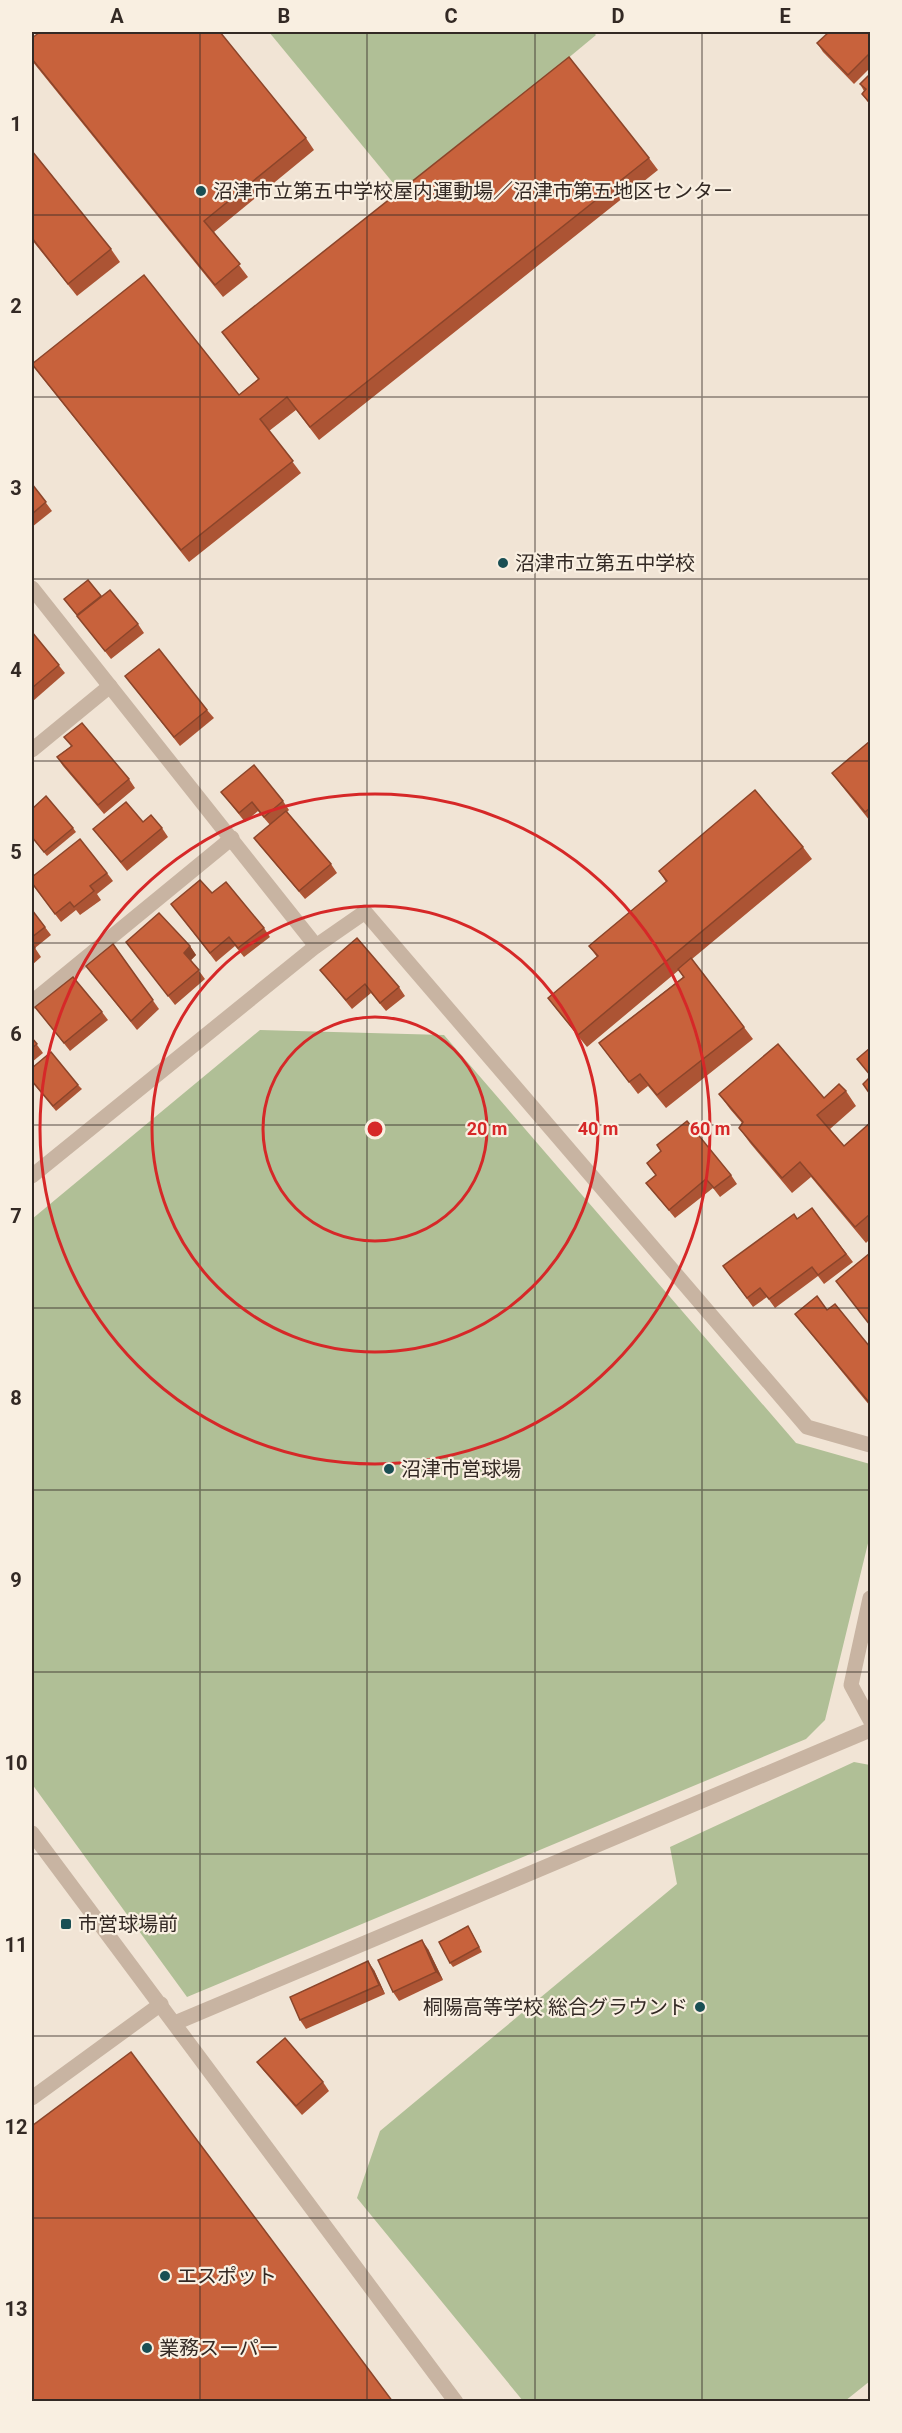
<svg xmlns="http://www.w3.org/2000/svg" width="902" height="2433" font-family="Roboto,'Noto Sans JP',sans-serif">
	<rect width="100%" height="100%" fill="#f1e4d5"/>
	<g fill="#b0bf96">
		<polygon points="269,32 593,32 596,35 403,195"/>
		<polygon points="260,1030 444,1035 796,1443 870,1464 870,1535 825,1720 806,1739 187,1997 32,1784 32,1219"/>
		<polygon points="854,1762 870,1765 870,2381 845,2401 523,2401 357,2198 380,2131 677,1884 670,1847"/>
	</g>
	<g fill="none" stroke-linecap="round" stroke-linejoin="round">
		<g stroke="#c8b4a2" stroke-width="15">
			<polyline points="32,588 316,946 32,1176"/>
			<polyline points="32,750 110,686"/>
			<polyline points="316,946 365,912 807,1427 870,1445"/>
			<polyline points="32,1002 232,838"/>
			<polyline points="870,1598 851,1685 870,1720"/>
			<polyline points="32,1833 456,2402"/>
			<polyline points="175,2023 870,1730"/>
			<polyline points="32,2098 161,2004"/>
		</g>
	</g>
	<g fill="#ac5434">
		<polygon points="870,32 870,68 854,84 823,52 817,43"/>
		<polygon points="32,38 306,138 314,150 214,232 248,277 223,297 32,61"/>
		<polygon points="870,74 870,105 862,94 864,91 860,84"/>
		<polygon points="32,151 111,249 120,262 77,296 32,240"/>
		<polygon points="649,158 658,170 319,440 296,410 269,431 301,473 189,562 41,376 32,364 239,395 258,379 222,332"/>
		<polygon points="32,484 52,511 32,527"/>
		<polygon points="88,580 101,597 138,624 144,633 111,659 64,599"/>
		<polygon points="32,632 65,673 33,701 32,699"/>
		<polygon points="125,676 207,710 214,718 180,746"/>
		<polygon points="64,737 129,779 135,788 104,814 63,766 57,757 71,746"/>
		<polygon points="870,741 870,821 841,785 832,773"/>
		<polygon points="221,792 283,801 289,810 287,812 331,864 337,873 305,899 261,847 254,838 270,825 258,811 245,822"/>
		<polygon points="32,809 73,828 76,832 47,856 32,838"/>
		<polygon points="162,828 168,837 127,871 93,829"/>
		<polygon points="803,847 812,859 692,959 753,1039 666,1108 648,1086 638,1094 599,1043 683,977 679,970 587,1047 557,1010 548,998 597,957 589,946 666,882 659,871"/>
		<polygon points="107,873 113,881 97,894 101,900 80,915 76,910 61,922 32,884"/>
		<polygon points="212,893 264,928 270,937 244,957 235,946 216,962 171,904"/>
		<polygon points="32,910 51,935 35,948 41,957 32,965"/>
		<polygon points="126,942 190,946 196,955 191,960 205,979 175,1005"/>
		<polygon points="113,944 159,1009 137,1030 86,966"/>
		<polygon points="320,970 399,987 405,996 386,1011 371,993 352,1009"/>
		<polygon points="35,1007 102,1012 108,1020 70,1051"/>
		<polygon points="32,1038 43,1053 32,1062"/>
		<polygon points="32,1068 78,1085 82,1089 56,1111 32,1082"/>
		<polygon points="846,1091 856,1106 830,1129 844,1146 870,1123 870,1239 866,1243 811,1177 792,1193 750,1143 739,1128 742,1123 730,1109 719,1094 824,1098"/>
		<polygon points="647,1163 731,1175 737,1184 720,1197 713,1188 675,1218 646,1183 656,1175"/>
		<polygon points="812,1208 853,1262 824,1284 818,1276 775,1308 767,1297 753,1307 723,1266 797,1219"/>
		<polygon points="827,1310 870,1347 870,1406 802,1323 795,1314"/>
		<polygon points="468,1926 482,1952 453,1967 450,1963"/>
		<polygon points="428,1949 443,1980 399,2001 393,1992"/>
		<polygon points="374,1970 385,1994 306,2029 300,2020"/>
		<polygon points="257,2062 323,2082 329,2091 302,2115 263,2070"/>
	</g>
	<g fill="#8c452a">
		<polygon points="190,946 196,955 190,961 184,953"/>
		<polygon points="422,1940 428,1949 443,1980 436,1972"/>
		<polygon points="368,1961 374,1970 385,1994 379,1985"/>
	</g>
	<g fill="#c8623c" stroke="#8c452a" stroke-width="1.5">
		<polygon points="40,32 220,32 306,138 204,221 240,264 215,285 32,59 32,38"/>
		<polygon points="829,32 870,32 870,53 848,75 817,43"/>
		<polygon points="569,57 649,158 310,427 287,397 260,419 293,461 181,550 32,364 144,275 239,395 259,379 222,332"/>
		<polygon points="870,74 870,103 862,94 866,89 860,84"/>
		<polygon points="32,151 111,249 68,284 32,238"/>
		<polygon points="32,484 46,502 32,514"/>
		<polygon points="88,580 101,596 77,615 64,599"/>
		<polygon points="110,590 138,624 105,651 77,616"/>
		<polygon points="32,632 59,665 32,688"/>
		<polygon points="159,649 207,710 174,737 125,676"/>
		<polygon points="82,723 129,779 98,805 57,757 72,746 64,737"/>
		<polygon points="870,741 870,808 865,812 832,773"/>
		<polygon points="254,765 283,801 264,817 252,802 239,813 221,792"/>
		<polygon points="755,790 803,847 578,1035 548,998 598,956 589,946 667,881 659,871"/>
		<polygon points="46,796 73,828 44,852 32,837 32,809"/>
		<polygon points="126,802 143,822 151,815 162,828 121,862 93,829"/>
		<polygon points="286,811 331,864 299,891 254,838"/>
		<polygon points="80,839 107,873 90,886 94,891 74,907 70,902 55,914 32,883 32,877"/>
		<polygon points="200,880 212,893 226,882 264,928 238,948 229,937 210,953 171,904"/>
		<polygon points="32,910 45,927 32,937"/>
		<polygon points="159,913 190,946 184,953 199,970 168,996 126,942"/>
		<polygon points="357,938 399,987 380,1003 365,984 346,1000 320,970"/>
		<polygon points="32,944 35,948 32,951"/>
		<polygon points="113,944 153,1000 131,1021 86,966"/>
		<polygon points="691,958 744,1027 657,1095 640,1074 629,1082 599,1043 684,977 678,969"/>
		<polygon points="73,977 102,1012 64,1043 35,1007"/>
		<polygon points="32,1038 37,1044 32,1048"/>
		<polygon points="778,1044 824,1098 839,1084 846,1091 817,1115 844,1146 870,1123 870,1214 855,1227 800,1162 782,1178 739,1128 743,1122 719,1094"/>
		<polygon points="870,1048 870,1075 857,1059"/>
		<polygon points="51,1052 78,1085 53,1106 32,1081 32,1068"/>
		<polygon points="870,1077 870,1094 863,1084"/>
		<polygon points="687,1121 731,1175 714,1188 706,1179 669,1210 646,1183 656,1175 647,1163 661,1151 657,1145"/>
		<polygon points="812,1208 846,1254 818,1275 812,1267 769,1299 760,1288 747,1298 723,1266 794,1214 797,1219"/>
		<polygon points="870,1253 870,1325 836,1281"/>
		<polygon points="817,1296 827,1310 835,1304 870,1347 870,1398 868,1401 795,1314"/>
		<polygon points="468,1926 479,1947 450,1963 439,1942"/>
		<polygon points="422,1940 436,1972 393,1992 378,1960"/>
		<polygon points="368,1961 379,1985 300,2020 290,1997"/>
		<polygon points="285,2038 323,2082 296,2106 257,2062"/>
		<polygon points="131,2052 393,2402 32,2402 32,2126"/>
	</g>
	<path fill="none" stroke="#332924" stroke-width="1.5" stroke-opacity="0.55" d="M200,32V2402M367,32V2402M535,32V2402M702,32V2402M32,215H870M32,397H870M32,579H870M32,761H870M32,943H870M32,1125H870M32,1308H870M32,1490H870M32,1672H870M32,1854H870M32,2036H870M32,2218H870"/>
	<g fill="none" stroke="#d62828" stroke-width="3">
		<circle cx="375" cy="1129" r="112"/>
		<circle cx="375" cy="1129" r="223"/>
		<circle cx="375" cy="1129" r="335"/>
	</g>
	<g fill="#1a4f54" stroke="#f9efe1" stroke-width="2">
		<circle cx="201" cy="191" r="6"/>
		<circle cx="503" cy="563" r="6"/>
		<circle cx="389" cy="1469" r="6"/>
		<rect x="60" y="1918" width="12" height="12" rx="3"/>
		<circle cx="700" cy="2007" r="6"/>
		<circle cx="165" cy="2276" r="6"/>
		<circle cx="147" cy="2348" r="6"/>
	</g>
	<g text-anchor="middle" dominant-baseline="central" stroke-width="4.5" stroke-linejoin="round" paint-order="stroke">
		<g font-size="20" fill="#332924" stroke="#f9efe1" text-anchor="start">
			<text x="213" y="191">沼津市立第五中学校屋内運動場／沼津市第五地区センター</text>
			<text x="515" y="563">沼津市立第五中学校</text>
			<text x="401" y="1469">沼津市営球場</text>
			<text x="78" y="1924">市営球場前</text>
			<text x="688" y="2007" text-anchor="end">桐陽高等学校 総合グラウンド</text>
			<text x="177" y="2276">エスポット</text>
			<text x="159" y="2348">業務スーパー</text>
		</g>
	</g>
	<circle cx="375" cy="1129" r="9" fill="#d62828" stroke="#f9efe1" stroke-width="3"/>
	<g font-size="18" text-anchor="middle" font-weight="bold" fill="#d62828" stroke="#f9efe1" stroke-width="4.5" stroke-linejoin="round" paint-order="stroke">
		<text x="487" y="1135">20 m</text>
		<text x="598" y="1135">40 m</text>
		<text x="710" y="1135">60 m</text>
	</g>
	<rect width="902" height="2433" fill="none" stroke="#f9efe1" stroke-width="66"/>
	<rect x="33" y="33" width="836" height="2367" fill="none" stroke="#332924" stroke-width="2"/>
	<g font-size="20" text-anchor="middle" font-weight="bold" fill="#332924">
		<text x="117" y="23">A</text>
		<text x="284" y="23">B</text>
		<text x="451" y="23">C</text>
		<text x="618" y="23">D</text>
		<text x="785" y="23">E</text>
		<text x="16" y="131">1</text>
		<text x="16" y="313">2</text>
		<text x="16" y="495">3</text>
		<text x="16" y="677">4</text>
		<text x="16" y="859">5</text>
		<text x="16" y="1041">6</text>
		<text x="16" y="1223">7</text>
		<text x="16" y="1405">8</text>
		<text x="16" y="1587">9</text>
		<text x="16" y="1770">10</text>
		<text x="16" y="1952">11</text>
		<text x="16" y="2134">12</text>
		<text x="16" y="2316">13</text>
	</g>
</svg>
